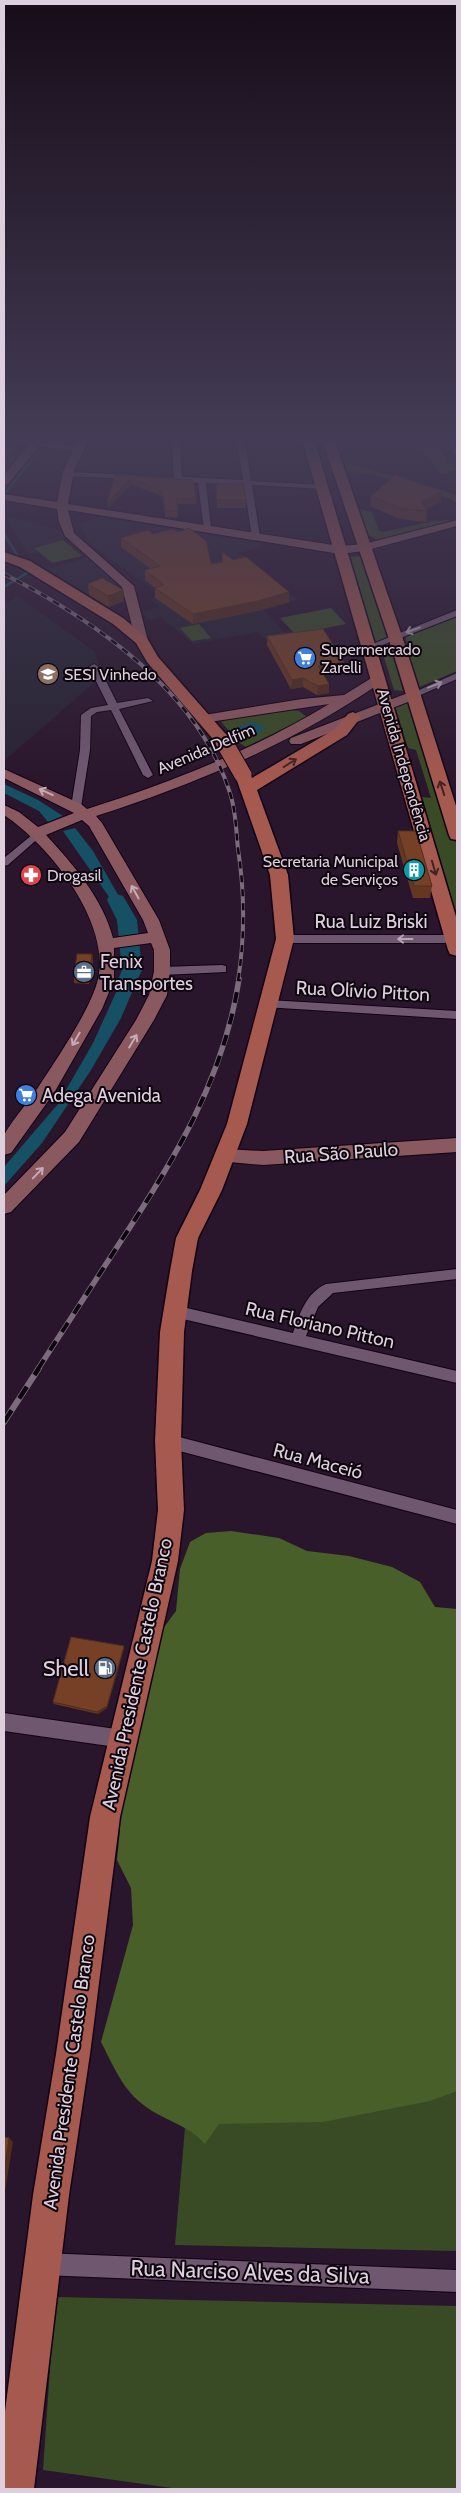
<svg xmlns="http://www.w3.org/2000/svg" width="461" height="2493" font-family="Cabin,sans-serif">
	<rect width="100%" height="100%" fill="#2a162c"/>
	<g fill="#282333">
		<polygon points="4,516 62,531 63,540 34,547 38,552 28,554"/>
		<polygon points="100,517 258,543 262,546 239,553 298,600 264,610 287,636 268,641 257,632 194,644 160,617 151,620 141,613 159,607 150,599 159,595 89,543 79,523"/>
		<polygon points="89,557 121,582 87,594 47,569"/>
		<polygon points="17,596 95,652 99,666 88,667 97,680 4,761 4,606"/>
	</g>
	<g fill="#394b24">
		<polygon points="412,436 435,436 447,464 455,464 456,470 441,474"/>
		<polygon points="345,462 457,495 457,504 453,500 384,477 347,471"/>
		<polygon points="359,509 372,512 379,531 384,532 434,521 457,520 379,540 368,535"/>
		<polygon points="63,540 82,556 52,563 34,548"/>
		<polygon points="364,556 391,636 376,642 349,560 351,557"/>
		<polygon points="331,608 346,624 295,634 280,618"/>
		<path d="M457,617V671L417,688C413,674 407,651 406,637Z"/>
		<polygon points="199,624 211,638 192,641 180,628"/>
		<polygon points="383,645 391,647 403,691 394,690 381,647"/>
		<polygon points="411,701 457,846 457,916 422,797 431,798 416,750 408,748 395,706"/>
		<polygon points="292,710 299,711 307,717 246,747 238,742 219,719"/>
		<polygon points="200,1951 457,2000 457,2251 175,2245"/>
		<polygon points="55,2297 457,2306 457,2489 179,2489 43,2470"/>
	</g>
	<path fill="#485f2a" d="M231,1531L279,1538L307,1551L349,1556L392,1567L420,1582L435,1607L457,1609V2091L430,2101L323,2122L219,2124L205,2144C188,2124 161,2120 141,2103C122,2088 112,2063 101,2042L133,1925L131,1888L117,1860L120,1830L112,1825L159,1634L176,1611L180,1569L190,1542L206,1533Z"/>
	<g fill="#165064">
		<path d="M251,722L260,724L264,729C257,737 248,737 239,732L238,727Z"/>
		<polygon points="4,784 38,800 63,816 48,822 39,811 4,793"/>
		<polygon points="75,828 93,851 137,928 123,931 114,904 63,831"/>
		<polygon points="139,947 139,976 121,1018 91,1070 42,1143 4,1186 4,1167 58,1104 93,1043 124,975 123,948"/>
	</g>
	<g fill="none" stroke-linecap="round" stroke-linejoin="round">
		<g stroke="#165064" stroke-width="2.5">
			<polyline points="6,492 51,436"/>
			<polyline points="4,534 21,561"/>
			<polyline points="4,587 27,573 24,568"/>
		</g>
		<polygon fill="#165064" fill-rule="evenodd" points="116,894 123,896 137,920 142,970 135,985 128,986 121,985 118,980 122,970 117,920 107,900 109,896"/>
		<g stroke="#120214" stroke-width="2">
			<g id="street">
				<polygon points="171,436 179,436 182,477 243,480 236,436 244,436 251,481 322,485 326,487 322,489 252,485 260,537 256,539 252,537 244,485 206,483 211,528 204,530 198,483 175,481 171,479 174,477"/>
				<polygon points="447,436 454,436 457,445 457,456 453,454"/>
				<polygon points="4,438 78,447 82,449 78,451 4,442"/>
				<polygon points="68,472 134,475 138,477 134,479 65,476 65,472"/>
				<polygon points="457,610 457,616 372,649 365,647"/>
				<polygon points="94,664 99,667 117,703 148,698 153,701 119,709 153,775 148,778 143,775 111,710 97,712 91,716 90,750 81,807 76,810 71,807 80,750 81,715 91,708 108,705 89,667"/>
				<polygon points="457,673 457,679 416,697 408,695"/>
				<polygon points="38,830 42,831 42,835 8,865 4,866 4,858"/>
				<polygon points="457,932 457,939 445,943 285,943 279,939 285,935 445,935"/>
				<polygon points="222,965 226,966 226,972 162,975 156,971 162,967"/>
				<polygon points="268,1000 457,1011 457,1019 264,1007 262,1004"/>
				<path d="M457,1269V1279L333,1293L318,1307L306,1336L457,1371V1383L174,1317L169,1315L167,1311L169,1307L174,1305L293,1333C300,1313 306,1293 326,1284Z"/>
				<polygon points="168,1434 457,1510 457,1524 168,1448 163,1446 160,1441 163,1436"/>
				<polygon points="4,1713 123,1730 129,1733 132,1739 129,1745 123,1748 4,1731"/>
				<polygon points="43,2253 457,2270 457,2292 43,2275 35,2272 32,2264 35,2256"/>
			</g>
		</g>
		<g stroke="#120214" stroke-width="2">
			<g id="secondary">
				<polygon points="36,436 47,436 8,484 4,485 4,475"/>
				<polygon points="80,436 90,436 74,471 68,504 340,546 364,544 457,520 457,526 364,551 340,554 68,510 74,533 134,586 148,641 142,645 136,641 122,587 65,536 59,522 57,509 4,500 4,494 57,502 63,471"/>
				<path d="M378,674L383,675L385,678L383,681C296,742 196,784 96,816L102,823L159,920L170,950V971L167,995L154,1020L79,1142L11,1212L4,1214V1195L65,1132L136,1020L149,995L154,971V950L151,943L114,948V980L102,1009L54,1093L11,1153L4,1155C4,1149 2,1141 4,1136C6,1128 33,1096 39,1086C56,1060 91,1009 98,979C111,922 49,845 4,815V805L19,812L38,827L74,813L4,778V769L81,804L87,809C170,783 255,749 329,704L203,723L198,722L196,719L198,716L302,699L344,695ZM82,820L89,826L143,920L148,933L113,938C103,899 73,864 46,835Z"/>
				<polygon points="413,691 420,695 418,698 301,744 291,744 289,741 291,738"/>
				<polygon points="457,1138 457,1152 263,1165 218,1161 216,1156 218,1151 225,1149 263,1151"/>
			</g>
		</g>
		<g stroke="#120214" stroke-width="3">
			<g id="primary">
				<polygon points="301,436 313,436 457,920 457,956 450,954 448,950"/>
				<polygon points="321,436 333,436 402,636 457,809 457,840 451,839 449,835 388,636"/>
				<polygon points="4,552 30,561 123,618 147,638 158,657 230,739 232,742 230,745 218,745 147,662 136,643 113,624 20,567 4,561"/>
				<polygon points="353,712 361,717 347,735 257,790 288,875 294,939 247,1124 222,1190 198,1238 192,1271 184,1332 181,1441 184,1510 178,1561 120,1817 90,2054 69,2195 34,2489 4,2489 4,2419 33,2195 56,2054 90,1817 152,1561 158,1510 155,1441 160,1332 170,1271 176,1238 200,1190 227,1124 276,939 270,875 235,775 243,770 249,772 252,778 335,729 348,714"/>
			</g>
		</g>
		<use href="#street" fill="#6f5770" fill-rule="evenodd"/>
		<use href="#secondary" fill="#8a585f" fill-rule="evenodd"/>
		<use href="#primary" fill="#a6594e" fill-rule="evenodd"/>
		<g stroke="#7c6a7d" stroke-width="4">
			<path id="rail-far2" d="M4,574C94,620 198,691 230,793C236,811 236,830 238,849C245,894 245,936 238,981"/>
		</g>
		<g stroke="#7c6a7d" stroke-width="5.5">
			<path id="rail-far1" d="M38,1369C65,1327 92,1286 119,1244C173,1162 224,1079 239,979"/>
		</g>
		<g stroke="#7c6a7d" stroke-width="6">
			<polyline id="rail" points="4,1422 39,1368"/>
		</g>
		<use href="#rail-far2" stroke="#0e060e" stroke-width="2.5" stroke-dasharray="7" stroke-linecap="butt"/>
		<use href="#rail-far1" stroke="#0e060e" stroke-width="4" stroke-dasharray="11" stroke-linecap="butt"/>
		<use href="#rail" stroke="#0e060e" stroke-width="4.5" stroke-dasharray="14" stroke-linecap="butt"/>
		<g stroke="#120214" stroke-width="19" stroke-linecap="butt">
			<polyline id="primary-bridge" points="224,742 243,775"/>
		</g>
		<use href="#primary-bridge" stroke="#a6594e" stroke-width="17"/>
	</g>
	<g fill="#653721">
		<polygon points="115,475 193,480 196,498 196,504 177,504 178,517 165,517 163,497 131,484 108,508"/>
		<polygon points="216,484 246,500 246,508 217,508"/>
		<polygon points="371,496 441,501 426,510 427,511 426,522 400,519 370,506"/>
		<polygon points="153,534 211,564 222,562 222,552 233,560 289,592 289,602 257,611 193,624 155,598 155,588 145,580 145,570 151,569 121,547 121,538"/>
		<polygon points="88,584 123,590 124,601 109,607 89,595"/>
		<polygon points="267,636 344,662 344,671 323,674 329,693 317,695 303,687 291,689 267,645"/>
		<polygon points="398,831 432,886 430,898 413,898 397,843"/>
		<polygon points="92,954 93,961 89,984 74,983 74,977"/>
		<polygon points="124,1646 124,1648 107,1708 98,1714 54,1704 53,1702"/>
	</g>
	<g fill="#522d1b">
		<polygon points="14,448 15,459 4,474 4,462"/>
		<polygon points="131,478 131,484 108,508 107,503"/>
		<polygon points="442,491 441,501 424,511 421,502"/>
		<polygon points="123,590 124,601 109,607 108,596"/>
		<polygon points="289,592 289,602 257,611 193,624 193,614"/>
		<polygon points="344,662 344,671 318,675 318,666"/>
		<polygon points="303,678 303,687 291,689 292,680"/>
		<polygon points="329,684 329,693 317,695 318,686"/>
		<polygon points="92,954 93,961 89,984 89,977"/>
		<polygon points="124,1646 124,1648 107,1708 98,1714 97,1712"/>
		<polygon points="9,2138 13,2142 4,2197 4,2172"/>
	</g>
	<g fill="#754026" stroke="#522d1b">
		<polygon points="4,448 14,448 4,462"/>
		<polygon points="115,475 193,480 196,498 176,499 178,511 165,511 162,491 131,478 107,503"/>
		<polygon points="395,475 442,491 421,502 427,511 401,508 371,496"/>
		<polygon points="243,483 246,500 217,500 216,484"/>
		<polygon points="189,528 206,541 211,564 223,562 222,552 233,560 246,557 289,592 258,601 193,614 155,588 164,585 145,570 160,566 121,538 148,530 153,534 173,529 178,532"/>
		<polygon points="102,578 123,590 108,596 88,584"/>
		<polygon points="323,629 344,662 318,666 329,684 318,686 303,678 292,680 267,636"/>
		<polygon points="398,831 416,831 432,886 414,886"/>
		<polygon points="77,954 92,954 89,977 74,977"/>
		<polygon points="71,1637 124,1646 107,1706 97,1712 53,1702"/>
		<polygon points="4,2137 9,2138 4,2172"/>
	</g>
	<defs><path id="oneway-shaft" d="M-6 0H5M1.5-3L5.5 0L1.5 3" fill="none" stroke-width="1.6" stroke-linecap="round" stroke-linejoin="round" transform="scale(1.25)"/></defs>
	<g stroke="#b6a5b7">
		<use href="#oneway-shaft" transform="translate(413 630) rotate(160)"/>
		<use href="#oneway-shaft" transform="translate(435 685) rotate(-21)"/>
		<use href="#oneway-shaft" transform="translate(405 939) rotate(180)"/>
	</g>
	<g stroke="#432324">
		<use href="#oneway-shaft" transform="translate(290 763) rotate(-32)"/>
		<use href="#oneway-shaft" transform="translate(442 788) rotate(-108)"/>
		<use href="#oneway-shaft" transform="translate(434 868) rotate(74)"/>
	</g>
	<g stroke="#c4abb7">
		<use href="#oneway-shaft" transform="translate(46 792) rotate(-156)"/>
		<use href="#oneway-shaft" transform="translate(135 892) rotate(-119)"/>
		<use href="#oneway-shaft" transform="translate(76 1039) rotate(120)"/>
		<use href="#oneway-shaft" transform="translate(133 1041) rotate(-59)"/>
		<use href="#oneway-shaft" transform="translate(38 1173) rotate(-46)"/>
	</g>
	<linearGradient id="sky" x2="0" y2="1"><stop stop-color="#170c18"/><stop offset="0.56" stop-color="#443c56"/><stop offset="1" stop-color="#443c56" stop-opacity="0"/></linearGradient>
	<rect width="461" height="785" fill="url(#sky)"/>
	<defs>
		<g id="supermarket-disc" transform="scale(1.125)"><circle r="9.5" fill="#3f7fe0" stroke="#0e060e"/><path d="M-6-5.5h2.5l.6 2H6L4.5 2H-2.5L-4.4-4H-6ZM-1.5 3.2a1.3 1.3 0 1 0 .1 0ZM3 3.2a1.3 1.3 0 1 0 .1 0Z" fill="#fff"/></g>
		<g id="school-disc" transform="scale(1.125)"><circle r="9.5" fill="#8d6e63" stroke="#0e060e"/><path d="M0-5L7-2L0 1L-7-2ZM-4 1L0 2.5L4 1V4Q0 6-4 4Z" fill="#fff"/></g>
		<g id="building-disc" transform="scale(1.125)"><circle r="9.5" fill="#0f9aa8" stroke="#0e060e"/><path d="M-4-6H4V6H1V3H-1V6H-4ZM-2.5-4.3h1.7v1.8h-1.7ZM.8-4.3h1.7v1.8H.8ZM-2.5-1h1.7V.8h-1.7ZM.8-1h1.7V.8H.8Z" fill="#fff"/></g>
		<g id="pharmacy-disc" transform="scale(1.125)"><circle r="9.5" fill="#e0444e" stroke="#0e060e"/><path d="M-2-6h4v4h4v4h-4v4h-4v-4h-4v-4h4Z" fill="#fff"/></g>
		<g id="office-disc" transform="scale(1.125)"><circle r="9.5" fill="#5c6f8a" stroke="#0e060e"/><path d="M-6-3h4V-5.5h4V-3h4V5H-6ZM-1-4.5V-3h2v-1.5ZM-6 0V1H6V0Z" fill="#fff"/></g>
		<g id="fuel-disc" transform="scale(1.125)"><circle r="9.5" fill="#5c6f8a" stroke="#0e060e"/><path d="M-5.5-6h7V0h2V4h1.3V-2.5L3-4.5l.8-.8L6-3V5H2.5V1h-1V6h-7ZM-4.2-4.7v3.2H.2V-4.7Z" fill="#fff"/></g>
	</defs>
	<g fill-rule="evenodd">
		<use href="#supermarket-disc" x="305" y="658"/>
		<use href="#school-disc" x="48" y="674"/>
		<use href="#building-disc" x="414" y="870"/>
		<use href="#pharmacy-disc" x="31" y="875"/>
		<use href="#office-disc" x="84" y="972"/>
		<use href="#supermarket-disc" x="26" y="1095"/>
		<use href="#fuel-disc" x="105" y="1668"/>
	</g>
	<g text-anchor="middle" dominant-baseline="central" stroke-width="4" stroke-linejoin="round" paint-order="stroke">
		<g font-size="16" fill="#ddcfdd" stroke="#0e060e" text-anchor="start">
			<text x="321" y="649">Supermercado<tspan x="321" dy="18">Zarelli</tspan></text>
			<text x="64" y="674">SESI Vinhedo</text>
			<text x="398" y="861" text-anchor="end">Secretaria Municipal<tspan x="398" dy="18">de Serviços</tspan></text>
			<text x="47" y="875">Drogasil</text>
		</g>
		<g font-size="16" fill="#ddcfdd" stroke="#0e060e">
			<text transform="translate(206 749) rotate(-23)">Avenida Delfim</text>
			<text transform="translate(404 765) rotate(74)">Avenida Independência</text>
		</g>
		<g font-size="19" fill="#ddcfdd" stroke="#0e060e">
			<text x="371" y="921">Rua Luiz Briski</text>
			<text transform="translate(363 991) rotate(3)">Rua Olívio Pitton</text>
			<text transform="translate(341 1153) rotate(-4)">Rua São Paulo</text>
			<text transform="translate(320 1325) rotate(13)">Rua Floriano Pitton</text>
			<text transform="translate(318 1461) rotate(15)">Rua Maceió</text>
			<text transform="translate(137 1674) rotate(-78)">Avenida Presidente Castelo Branco</text>
			<text transform="translate(69 2072) rotate(-82)">Avenida Presidente Castelo Branco</text>
		</g>
		<g font-size="19" fill="#ddcfdd" stroke="#0e060e" text-anchor="start">
			<text x="100" y="961">Fenix<tspan x="100" dy="22">Transportes</tspan></text>
			<text x="42" y="1095">Adega Avenida</text>
		</g>
		<g font-size="22" fill="#ddcfdd" stroke="#0e060e" text-anchor="end">
			<text x="89" y="1668">Shell</text>
		</g>
		<g font-size="22" fill="#ddcfdd" stroke="#0e060e">
			<text transform="translate(250 2272) rotate(2)">Rua Narciso Alves da Silva</text>
		</g>
	</g>
	<rect width="461" height="2493" fill="none" stroke="#ddcfdd" stroke-width="10"/>
</svg>
